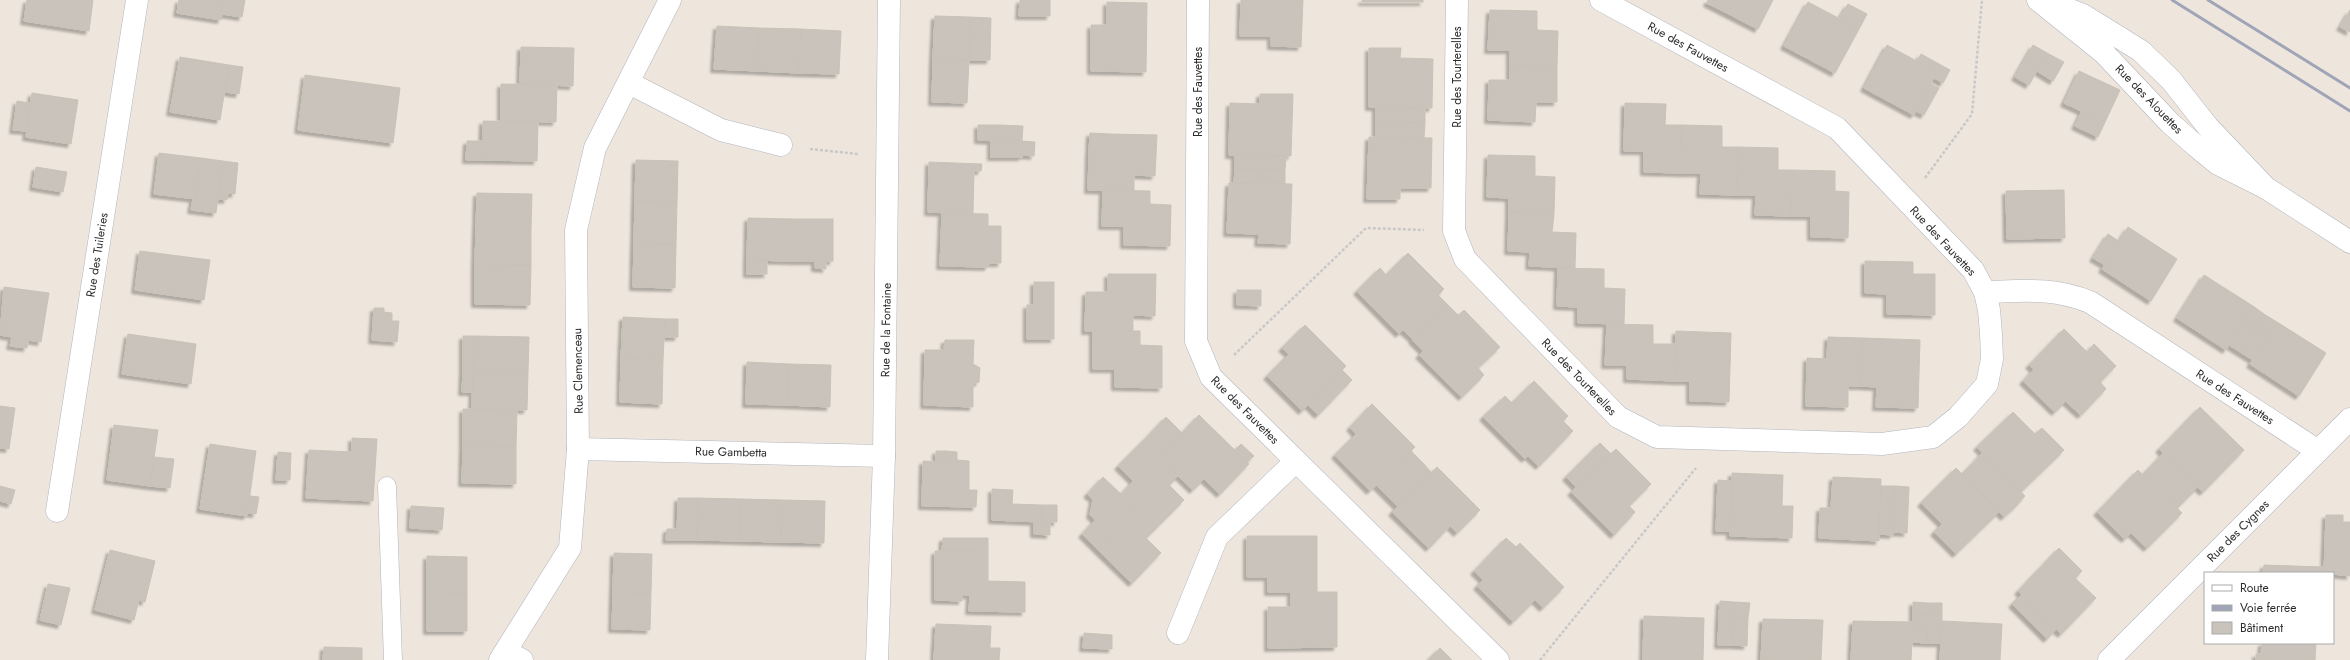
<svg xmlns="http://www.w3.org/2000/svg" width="2350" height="660" font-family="Jost,sans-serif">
	<defs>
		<filter id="shadow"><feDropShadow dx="-3.5" dy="3.5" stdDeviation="1" flood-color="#0004"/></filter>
	</defs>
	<rect width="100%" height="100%" fill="#eee6dd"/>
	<g fill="#c9c3bc" stroke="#c9c2b6" filter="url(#shadow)">
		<polygon points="27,0 93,0 89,31 24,21"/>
		<polygon points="179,0 224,0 221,20 177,13"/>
		<polygon points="224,0 245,0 242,17 222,14"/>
		<polygon points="1020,0 1050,0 1050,16 1019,16"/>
		<polygon points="1241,0 1303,0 1301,47 1271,46 1271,36 1240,36"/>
		<rect x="1362" y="0" width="61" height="2"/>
		<polygon points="1708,0 1773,0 1758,29 1707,3"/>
		<polygon points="1107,2 1147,3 1146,72 1091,71 1091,25 1107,25"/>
		<polygon points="1808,2 1859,29 1835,73 1784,46"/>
		<polygon points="1848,4 1867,14 1859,29 1839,19"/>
		<polygon points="1490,10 1537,11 1537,30 1558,31 1557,67 1510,66 1510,50 1488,50"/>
		<polygon points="2350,10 2350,32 2340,27"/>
		<polygon points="935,16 970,17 969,60 933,58"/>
		<polygon points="970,17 991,18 990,60 969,60"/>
		<polygon points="717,26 759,28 758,71 714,69"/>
		<polygon points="759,28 801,29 799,73 758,71"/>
		<polygon points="801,29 841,31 839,74 799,73"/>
		<polygon points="1887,45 1937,72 1914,115 1864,88"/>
		<polygon points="2033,45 2047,53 2029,85 2015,77"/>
		<polygon points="521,47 574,48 573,86 520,84"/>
		<polygon points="1369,48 1401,48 1400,58 1433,59 1432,108 1369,107"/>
		<polygon points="2047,53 2064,62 2053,81 2037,71"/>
		<polygon points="1921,54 1950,70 1943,83 1934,78 1937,72 1917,61"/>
		<polygon points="180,57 229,65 220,120 170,112"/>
		<polygon points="933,58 969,60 967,103 932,102"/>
		<polygon points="229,65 243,67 239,94 225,92"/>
		<polygon points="1510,66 1557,67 1557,102 1536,102 1535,122 1488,120 1489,80 1510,80"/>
		<polygon points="2079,71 2120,90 2105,122 2064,103"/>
		<polygon points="305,75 400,88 393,143 298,130"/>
		<polygon points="501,84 557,85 556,122 501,121"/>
		<polygon points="1931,84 1939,88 1924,115 1916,111"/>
		<polygon points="32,93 78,100 71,144 26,137"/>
		<polygon points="1260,94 1293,94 1291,156 1229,155 1230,103 1260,104"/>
		<polygon points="17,101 30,103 26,131 13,130"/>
		<polygon points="1625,103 1666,104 1665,125 1681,125 1680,173 1644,172 1644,151 1624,151"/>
		<polygon points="1376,107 1425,108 1425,123 1376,122"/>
		<polygon points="2082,111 2105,122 2098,137 2075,126"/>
		<polygon points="483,121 538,122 537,161 482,160"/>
		<polygon points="1376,122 1425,123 1424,138 1376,137"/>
		<polygon points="978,125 999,125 999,141 978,140"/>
		<polygon points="999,125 1023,126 1022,141 999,141"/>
		<polygon points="1681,125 1722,126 1722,147 1738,147 1737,195 1700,194 1701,173 1680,173"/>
		<polygon points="1090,133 1110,134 1110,153 1089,153"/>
		<polygon points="1110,134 1157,135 1155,176 1134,175 1134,191 1088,190 1089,153 1110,153"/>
		<polygon points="1369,137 1432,138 1431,188 1400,188 1400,199 1367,199"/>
		<polygon points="467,141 482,141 482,160 466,160"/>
		<rect x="991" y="141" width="31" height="16"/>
		<polygon points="1022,141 1035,142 1034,156 1022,155"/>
		<polygon points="1738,147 1778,148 1778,170 1792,170 1791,216 1755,215 1756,195 1737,195"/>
		<polygon points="159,153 201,158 196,199 154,194"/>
		<polygon points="1235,155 1286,156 1285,170 1235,169"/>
		<polygon points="1488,155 1535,156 1535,176 1555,177 1554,214 1509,212 1509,198 1487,197"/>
		<polygon points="201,158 223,161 216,213 191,210 193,199 196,199"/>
		<polygon points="636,160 678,161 677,202 635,201"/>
		<polygon points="223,161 238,163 235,194 228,193 227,200 218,199"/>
		<polygon points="929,162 982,164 981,171 974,171 973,214 928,212"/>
		<polygon points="36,167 67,172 63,192 33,187"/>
		<polygon points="1235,169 1285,170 1285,184 1234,183"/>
		<polygon points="1792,170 1835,171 1835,191 1849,192 1848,238 1811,237 1811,216 1791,216"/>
		<polygon points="1229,183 1292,184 1290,244 1258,243 1259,234 1227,233"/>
		<polygon points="1103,190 1150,191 1150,204 1171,205 1170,246 1124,245 1124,226 1102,226"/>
		<polygon points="2064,190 2065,238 2007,239 2006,191"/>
		<polygon points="477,193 532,194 531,229 476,229"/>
		<polygon points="635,201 677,202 676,244 634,243"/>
		<polygon points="1509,212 1554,214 1552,232 1576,233 1575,268 1529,266 1530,252 1508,251"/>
		<polygon points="942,213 988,214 988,226 1001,226 1001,263 989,263 988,267 940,266"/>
		<polygon points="748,218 792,219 792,261 747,260"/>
		<rect x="792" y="219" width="41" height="42"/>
		<polygon points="2128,227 2177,259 2151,301 2102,269"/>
		<polygon points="476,229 531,229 531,265 475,264"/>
		<polygon points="2108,234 2120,242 2105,265 2093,258"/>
		<polygon points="634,243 676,244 675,288 633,287"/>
		<polygon points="140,251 210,260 204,300 135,290"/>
		<polygon points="1408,253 1444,289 1399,334 1357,291 1380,268 1386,275"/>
		<rect x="747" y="260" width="20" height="14"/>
		<polygon points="815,261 826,261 826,269 815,268"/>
		<polygon points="1865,261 1913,262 1913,274 1935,274 1935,315 1887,314 1887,294 1865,293"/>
		<polygon points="475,264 531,265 530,305 475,304"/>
		<polygon points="1558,268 1604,269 1604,288 1625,289 1624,324 1578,323 1578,307 1557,306"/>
		<polygon points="1108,274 1156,274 1155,316 1133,315 1133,331 1085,331 1086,292 1108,292"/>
		<polygon points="2204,275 2253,306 2226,350 2177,318"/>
		<rect x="1034" y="282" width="20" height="13"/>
		<polygon points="4,287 49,293 41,342 28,340 27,348 10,346 12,337 0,335"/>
		<polygon points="1237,290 1261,290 1261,306 1237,305"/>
		<polygon points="1034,295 1054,295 1054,339 1027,339 1027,322 1034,322"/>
		<polygon points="1438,295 1448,305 1413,339 1403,330"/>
		<rect x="1027" y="305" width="7" height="17"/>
		<polygon points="1448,305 1459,316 1423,351 1412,340"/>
		<polygon points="2253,306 2264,314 2254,329 2244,321"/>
		<polygon points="374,308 384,308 384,312 392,313 392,321 399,321 397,342 372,340"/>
		<polygon points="1464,310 1500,347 1478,368 1484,375 1462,397 1419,355"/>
		<polygon points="2264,314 2277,322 2268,337 2254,329"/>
		<polygon points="623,317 665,319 663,360 621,359"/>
		<polygon points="665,319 678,319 678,337 664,337"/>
		<polygon points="2244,321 2254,329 2240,352 2229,345"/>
		<polygon points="2277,322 2326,353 2299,396 2250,364"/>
		<polygon points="1607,324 1653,325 1653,344 1676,344 1675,381 1627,379 1627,365 1605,365"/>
		<polygon points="1305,325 1346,366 1302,411 1267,376 1289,354 1282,348"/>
		<polygon points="2064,329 2087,352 2094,344 2116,366 2074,409 2029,365"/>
		<polygon points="2254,329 2268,337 2253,360 2240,352"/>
		<polygon points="1093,331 1140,331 1140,345 1162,346 1162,388 1115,387 1115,369 1093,369"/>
		<polygon points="1676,331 1731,333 1729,402 1690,401 1690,381 1675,381"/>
		<polygon points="128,334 196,344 191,384 122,374"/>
		<polygon points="463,336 474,336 473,371 463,371"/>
		<polygon points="474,336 529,337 528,372 473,371"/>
		<polygon points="1828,337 1863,338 1861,386 1848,386 1848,407 1806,406 1807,358 1827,359"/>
		<polygon points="1863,338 1920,340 1918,408 1876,407 1877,387 1861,386"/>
		<polygon points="945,340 974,340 973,364 980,368 979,382 973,384 973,407 924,405 925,350 944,350"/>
		<polygon points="621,359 663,360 662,404 620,402"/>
		<polygon points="747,362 789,364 788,405 746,404"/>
		<polygon points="789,364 831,365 830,407 788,405"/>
		<polygon points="2034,369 2066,401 2055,412 2023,381"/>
		<polygon points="1342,370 1352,380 1318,415 1308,405"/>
		<polygon points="463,371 473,371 472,392 462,392"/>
		<polygon points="473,371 528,372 527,410 472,409"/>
		<polygon points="1534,381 1568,416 1525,459 1483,417 1505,396 1512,403"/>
		<polygon points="2100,382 2106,389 2081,415 2074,409"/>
		<polygon points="1372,404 1415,447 1370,491 1335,455 1356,434 1350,427"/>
		<polygon points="0,406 15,408 9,449 0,448"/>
		<polygon points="2200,407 2244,450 2203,492 2159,449"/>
		<polygon points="463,409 517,410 516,447 463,446"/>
		<polygon points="2013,412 2035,434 2042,428 2064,450 2021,492 1977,447"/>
		<polygon points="1199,415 1249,464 1220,494 1204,479 1193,490 1159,457"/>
		<polygon points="1166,417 1182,433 1159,457 1143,441"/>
		<polygon points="1563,421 1573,431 1539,466 1528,456"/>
		<polygon points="114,425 158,430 150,486 107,480"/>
		<polygon points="352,438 377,439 373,501 306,498 309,450 352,452"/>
		<polygon points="1143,441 1178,476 1169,485 1184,500 1156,528 1121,494 1133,481 1118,466"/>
		<polygon points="1600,443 1611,454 1577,488 1566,477"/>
		<polygon points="210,444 256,451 247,516 200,509"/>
		<polygon points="1241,444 1254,456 1247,462 1235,450"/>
		<polygon points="463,446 516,447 516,484 462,483"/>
		<polygon points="1616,449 1651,484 1629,506 1635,512 1614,535 1571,492"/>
		<polygon points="936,451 946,451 945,462 936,461"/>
		<polygon points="946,451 957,452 957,460 969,461 969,490 977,490 976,507 922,506 923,461 945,462"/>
		<polygon points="1411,451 1422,462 1387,496 1376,485"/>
		<polygon points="278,452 291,453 290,480 276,480"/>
		<polygon points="1982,453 2015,486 2005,497 1972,464"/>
		<polygon points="2163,453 2198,487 2188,497 2154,463"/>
		<polygon points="154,457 174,459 170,488 150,486"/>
		<polygon points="1422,462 1431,472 1397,506 1387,496"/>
		<polygon points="2154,463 2188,497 2177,508 2143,474"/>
		<polygon points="1972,464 2005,497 1995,507 1962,474"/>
		<polygon points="1437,467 1480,510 1457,533 1450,526 1429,548 1392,512"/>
		<polygon points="1956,468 1999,512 1956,554 1934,532 1942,524 1921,503"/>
		<polygon points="2138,470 2182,513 2147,548 2125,527 2118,533 2097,512"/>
		<polygon points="1732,473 1783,475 1782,506 1793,506 1792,538 1730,536"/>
		<polygon points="1103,477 1121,494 1095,520 1090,515 1093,499 1087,494"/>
		<polygon points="1833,477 1881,479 1879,541 1819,538 1820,508 1831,508"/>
		<polygon points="1718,480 1732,481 1730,531 1716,531"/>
		<polygon points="0,486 15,490 11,504 0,501"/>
		<polygon points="1881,486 1895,486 1893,535 1879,534"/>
		<polygon points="1895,486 1909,487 1907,533 1893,532"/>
		<polygon points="2015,486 2025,496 2015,507 2005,497"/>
		<polygon points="992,489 1013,490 1012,504 1042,505 1041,522 992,520"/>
		<polygon points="1121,494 1156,528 1146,538 1161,553 1132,583 1098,550 1111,536 1095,520"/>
		<polygon points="250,496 259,497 256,514 247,513"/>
		<polygon points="2005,497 2015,507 2004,517 1995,507"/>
		<polygon points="678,498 698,498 697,540 677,540"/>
		<polygon points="698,498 741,499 740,541 697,540"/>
		<polygon points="741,499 782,500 781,542 740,541"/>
		<polygon points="782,500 825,501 824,543 781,542"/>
		<polygon points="1042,505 1057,505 1057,522 1041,522"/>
		<polygon points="411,506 444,508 442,530 410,528"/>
		<polygon points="2326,515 2343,515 2343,522 2350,522 2350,576 2324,573"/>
		<polygon points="1095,520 1111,536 1098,550 1082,534"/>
		<polygon points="1034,521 1050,522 1050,535 1034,534"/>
		<polygon points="2125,527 2131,533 2125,539 2118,533"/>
		<polygon points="667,529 678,529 677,540 666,540"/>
		<polygon points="1247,536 1317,536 1317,592 1268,592 1268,577 1247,577"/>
		<polygon points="943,538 961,538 961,551 942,551"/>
		<polygon points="961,538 988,538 988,552 961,551"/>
		<polygon points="1506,538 1516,547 1483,580 1474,571"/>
		<polygon points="1520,543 1564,587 1543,608 1535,600 1513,622 1477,586"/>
		<polygon points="2059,548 2082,571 2075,578 2096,598 2061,634 2018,591"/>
		<polygon points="110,550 155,561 145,602 139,600 134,620 95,610"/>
		<polygon points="935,551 988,552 988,581 1025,582 1025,612 969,611 970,595 962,595 962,601 935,600"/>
		<polygon points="614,553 652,554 651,593 613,592"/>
		<polygon points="427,556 467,557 467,593 427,592"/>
		<polygon points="2264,565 2324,567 2324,573 2263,573"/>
		<polygon points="48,584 70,588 61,625 40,620"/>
		<polygon points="427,592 467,593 467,631 427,631"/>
		<polygon points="613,592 651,593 650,630 612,629"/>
		<polygon points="1291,592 1337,592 1337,647 1268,648 1268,607 1291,607"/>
		<polygon points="2021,595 2056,629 2047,639 2012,604"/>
		<polygon points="1720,601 1735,602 1734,617 1719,616"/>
		<polygon points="1735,602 1750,603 1748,618 1734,617"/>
		<polygon points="1913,602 1928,603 1928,615 1913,614"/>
		<polygon points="1928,603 1942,603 1942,616 1928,615"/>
		<polygon points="1913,614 1928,615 1927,643 1912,642"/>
		<polygon points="1928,615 1942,616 1941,643 1927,643"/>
		<polygon points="1644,616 1704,618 1703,660 1643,660"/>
		<polygon points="1719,616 1734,617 1733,645 1718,645"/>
		<polygon points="1734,617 1748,618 1747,646 1733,645"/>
		<polygon points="1763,619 1823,620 1821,660 1761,660"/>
		<polygon points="1853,621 1913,622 1911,660 1851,660"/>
		<polygon points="1942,621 2002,624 2000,660 1940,660"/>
		<polygon points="936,624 991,626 990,648 1000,648 999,660 934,660"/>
		<polygon points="1084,633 1112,635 1112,649 1083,648"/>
		<polygon points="2262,643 2316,643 2315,660 2256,660 2256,654 2261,654"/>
		<polygon points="324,647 362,648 362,660 323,660"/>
		<polygon points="1440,648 1452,660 1428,660"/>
	</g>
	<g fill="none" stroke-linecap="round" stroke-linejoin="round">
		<g stroke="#b1b4bf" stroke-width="19">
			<polyline id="lane" points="387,486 393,660"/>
		</g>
		<g stroke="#b1b4bf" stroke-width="23">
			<g id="street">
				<polyline points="1198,0 1196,341 1211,377 1498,660"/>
				<polyline points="1457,0 1454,231 1465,259 1618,417 1657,437 1882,444 1933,437 1958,417 1987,384 1992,359 1991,334 1989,310 1985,292"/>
				<path d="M1601,0L1837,128L1973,270L1985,292C2025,291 2052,287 2090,302L2318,451"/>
				<polyline points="2038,0 2104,53 2170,123 2196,146 2218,164 2266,188 2208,127 2171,80 2141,51 2083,15 2044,0"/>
				<polyline points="629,83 721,130 781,145"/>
				<polyline points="2266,188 2350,242"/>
				<polyline points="578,449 884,456"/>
				<polyline points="57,511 137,0"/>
				<polyline points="1178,633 1217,537 1296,461"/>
				<polyline points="506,651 522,660"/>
				<polyline points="500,660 570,548 578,449 576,230 595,148 670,0"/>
				<polyline points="2109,660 2350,419"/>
			</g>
		</g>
		<g stroke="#b1b4bf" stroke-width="23">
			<polyline id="secondary" points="877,660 884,456 889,0"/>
		</g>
		<g stroke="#c8c8c8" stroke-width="2.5" stroke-dasharray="3 2" stroke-linecap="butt">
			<polyline points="810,149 858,154"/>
			<polyline points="1925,178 1972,114 1982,0"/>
			<polyline points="1234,355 1366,228 1424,230"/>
			<polyline points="1540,660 1696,468"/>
		</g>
		<use href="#lane" stroke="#fff" stroke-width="18"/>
		<use href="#street" stroke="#fff" stroke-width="22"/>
		<use href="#secondary" stroke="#fff" stroke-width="22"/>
		<g stroke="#9fa4b6" stroke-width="3">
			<polyline points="2172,0 2350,111"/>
			<polyline points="2208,0 2350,88"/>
		</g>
	</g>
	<g text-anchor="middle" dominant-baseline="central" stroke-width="4" stroke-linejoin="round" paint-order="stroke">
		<g font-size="12" fill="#2b2b2b" stroke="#fff">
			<text transform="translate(1688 47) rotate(29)">Rue des Fauvettes</text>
			<text transform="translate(1457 77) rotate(-90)">Rue des Tourterelles</text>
			<text transform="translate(1198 92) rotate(-90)">Rue des Fauvettes</text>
			<text transform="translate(2149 99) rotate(46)">Rue des Alouettes</text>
			<text transform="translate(1943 241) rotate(47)">Rue des Fauvettes</text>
			<text transform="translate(97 255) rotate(-81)">Rue des Tuileries</text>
			<text transform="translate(886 330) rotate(-89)">Rue de la Fontaine</text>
			<text transform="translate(578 371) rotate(-91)">Rue Clemenceau</text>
			<text transform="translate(1579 377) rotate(46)">Rue des Tourterelles</text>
			<text transform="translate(2235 397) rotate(33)">Rue des Fauvettes</text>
			<text transform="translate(1245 410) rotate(45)">Rue des Fauvettes</text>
			<text transform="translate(731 452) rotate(1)">Rue Gambetta</text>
			<text transform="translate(2238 531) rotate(-45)">Rue des Cygnes</text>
		</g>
	</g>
	<rect x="2204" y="572" width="130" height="72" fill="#ffffff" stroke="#aaaaaa"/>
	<rect x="2212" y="585" width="20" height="6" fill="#ffffff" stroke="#aaaaaa"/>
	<text x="2240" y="592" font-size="12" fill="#2b2b2b">Route</text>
	<rect x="2212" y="605" width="20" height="6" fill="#9fa4b6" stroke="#aaaaaa"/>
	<text x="2240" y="612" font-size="12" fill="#2b2b2b">Voie ferrée</text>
	<rect x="2212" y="622" width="20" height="12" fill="#c9c3bc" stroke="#aaaaaa"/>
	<text x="2240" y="632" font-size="12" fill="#2b2b2b">Bâtiment</text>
</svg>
